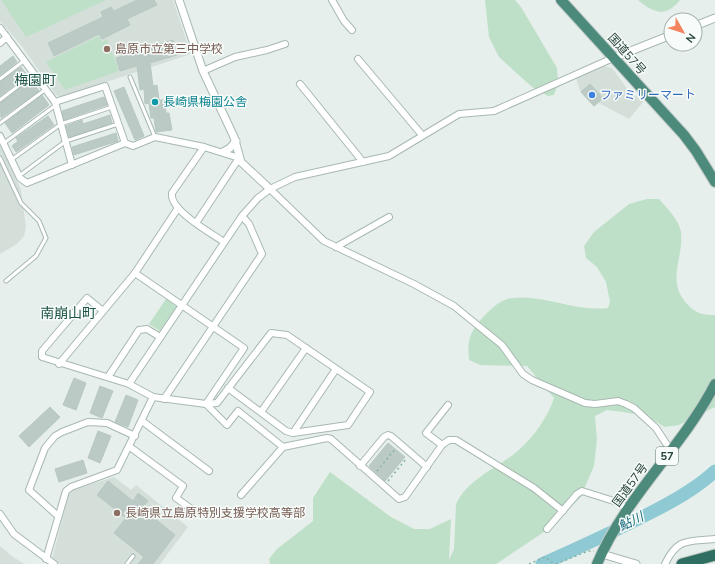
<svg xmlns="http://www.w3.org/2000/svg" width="715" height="564" font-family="'Nunito Sans','Noto Sans JP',sans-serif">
	<rect width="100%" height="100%" fill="#e6efeb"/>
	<g fill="#d4dfda">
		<polygon points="0,0 173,0 191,54 61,97 56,95 21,45 0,21"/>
		<polygon points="604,66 612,68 631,94 636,96 643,102 629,119 599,103 594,107 580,91 576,78"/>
		<polygon points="0,144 21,190 26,227 24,236 17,244 0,254"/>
		<polygon points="114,477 131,490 136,485 188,527 160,564 59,564 52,559 69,493 75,489"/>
		<polygon points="0,546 13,557 25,564 0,564"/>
	</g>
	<g fill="#bfe0c8">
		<polygon points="1,0 106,0 26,37"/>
		<polygon points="485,0 515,0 521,7 557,68 558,83 554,95 548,96 532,87 499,57 489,37"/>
		<path d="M638,0H680C666,18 653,13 638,0Z"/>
		<polygon points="99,36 102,42 107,39 119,71 65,90 46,62"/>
		<path d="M647,199H659C667,208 679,220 681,232C684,259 665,281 688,305C696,314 704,315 715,315V407L679,425L665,427L646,416L623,412L607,410L595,416L597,440L594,466L580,498L547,530L496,564H270L269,559L277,549L313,521V498L330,472L391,517L414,529H430L451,519L449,560L454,549L456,504C469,477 499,468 520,449C534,436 548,417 554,398L527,366L480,365L469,360C467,340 470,331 484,316C491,309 501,299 512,298C543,294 576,312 608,308L610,302L606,282L597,267L586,258L584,246L594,232L629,204Z"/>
		<polygon points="166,299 177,307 160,331 149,324"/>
	</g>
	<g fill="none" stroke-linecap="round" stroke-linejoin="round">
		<path stroke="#8ec9d4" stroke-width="13" d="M542,564C578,548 613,532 648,514C672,502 696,489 715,471"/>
	</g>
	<g fill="#bbcac4" stroke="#b8c9c2">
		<polygon points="137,0 154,0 157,5 127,19 130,25 102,39 99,34 54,56 48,43 103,17 101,12 111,7 114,11"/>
		<polygon points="173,40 177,55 150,63 153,86 157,85 159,100 164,100 166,113 169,113 172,130 156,132 154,118 151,118 149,103 145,104 144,89 140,90 137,66 120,71 116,58"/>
		<polygon points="13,56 17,62 0,75 0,66"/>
		<polygon points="21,67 27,75 0,96 0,82"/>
		<polygon points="31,80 39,91 1,118 0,103"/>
		<polygon points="590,84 603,98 594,106 581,92"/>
		<polygon points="124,87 144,136 135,140 114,91"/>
		<polygon points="42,95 49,105 12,133 5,123"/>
		<polygon points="104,97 107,105 64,120 62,111"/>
		<polygon points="110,115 112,123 69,137 66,126 82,120 83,124"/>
		<polygon points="48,116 54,125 16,152 12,146 18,141 16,138"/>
		<polygon points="116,133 118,141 74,155 72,147"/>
		<polygon points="74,378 86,383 76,410 63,405"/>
		<polygon points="100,386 113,391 102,418 90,413"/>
		<polygon points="126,395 138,400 128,427 115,422"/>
		<polygon points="50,407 60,417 29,447 19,436"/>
		<polygon points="98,431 111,436 100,463 88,458"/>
		<polygon points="388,443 405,457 385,481 369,466"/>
		<polygon points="83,460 87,473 59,482 55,469"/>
		<polygon points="108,481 133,501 138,493 148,501 142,508 175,535 153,564 138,564 144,557 114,533 126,518 97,495"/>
	</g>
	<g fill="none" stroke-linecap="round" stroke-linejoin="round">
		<g stroke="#a8b8b2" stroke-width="5">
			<g id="service">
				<polyline points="130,77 155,137"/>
				<polyline points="0,79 25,60"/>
				<polyline points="0,100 34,74"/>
				<polyline points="0,123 46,89"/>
				<polyline points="4,143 56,105"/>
				<polyline points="0,158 21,203 39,221 46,238 36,256 6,281"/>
				<polyline points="11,160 61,124 112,107"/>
				<polyline points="19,176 66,141 118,124"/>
				<polyline points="127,564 133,556"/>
			</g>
		</g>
		<g stroke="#a8b8b2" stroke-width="8">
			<g id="minor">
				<polyline points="332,0 344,21 352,30"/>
				<polyline points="0,28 55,102 72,165"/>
				<polyline points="0,43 7,37"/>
				<polyline points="358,59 422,135"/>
				<polyline points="203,71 235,57 267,50 285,44"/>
				<polyline points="300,84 363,162"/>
				<polyline points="55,102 105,86 125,143"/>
				<polyline points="0,136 20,178 27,183 125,143 133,146 155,137 160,138 204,147 239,158 196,223"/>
				<path d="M204,147L172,193C169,210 211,233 224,242"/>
				<polyline points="270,189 324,241 414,284 454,306 502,345 523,374 532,380 585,403 595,404 618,401 626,404 634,408 656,428 671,451"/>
				<polyline points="336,247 389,217"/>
				<polyline points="135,273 244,348 206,404 227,425 238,411 283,447 327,438 331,439 399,499 405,497 442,445 449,440 456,440 534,488 563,511"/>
				<polyline points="103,311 87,298 42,351 42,357 129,384 153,397 206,404 217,403 271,333 287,335 370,392 348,425 293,433 286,431 228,388"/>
				<polyline points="59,364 135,273 178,208"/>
				<polyline points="108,377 139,330 147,329 160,337"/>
				<polyline points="129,384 242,216 258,198 270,189 295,177 389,156 459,114 494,111 613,58"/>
				<polyline points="164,399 262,254 249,224 242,216"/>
				<polyline points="261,412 306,348"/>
				<polyline points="142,421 209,471"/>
				<polyline points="293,433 336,369"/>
				<polyline points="442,445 426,433 448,405"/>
				<polyline points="130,447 183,486 176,498 190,508"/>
				<polyline points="360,466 384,437 388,435 391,436 427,467"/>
				<polyline points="241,495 283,447"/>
				<polyline points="0,514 14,534 54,564"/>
				<polyline points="58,516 29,490 45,448 55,436 62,432 88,422 107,423 135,436"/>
				<polyline points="547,529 577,494 582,491 617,502 628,509"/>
				<polyline points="46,559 66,491 71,487 117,470 153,397"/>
				<path d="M665,564C678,537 688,542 715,539"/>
			</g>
		</g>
		<g stroke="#a8b8b2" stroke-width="9">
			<g id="tertiary">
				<polyline points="179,0 203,71 234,137 241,162 270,189"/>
				<polyline points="695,26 715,18"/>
				<polyline points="613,58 671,35"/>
				<polyline points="223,152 230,148 236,141"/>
				<polyline points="602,554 636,564"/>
			</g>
		</g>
		<g stroke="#c2cac8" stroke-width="12">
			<g id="trunk">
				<polyline points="561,0 684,135 696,151 715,182"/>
				<path d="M597,564C625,497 682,448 715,384"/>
			</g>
		</g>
		<g stroke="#c2cac8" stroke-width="13">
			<polyline id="motorway" points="682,564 715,555"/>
		</g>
		<g stroke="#86b3a5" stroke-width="1.5" stroke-dasharray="2 3" stroke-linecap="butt">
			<polyline points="377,471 396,448"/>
			<polyline points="388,481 407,458"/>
			<polyline points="529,564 545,557 554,564"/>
			<polyline points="556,564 588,551 594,551"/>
		</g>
		<use href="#service" stroke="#fff" stroke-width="3"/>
		<use href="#minor" stroke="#fff" stroke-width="6"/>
		<use href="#tertiary" stroke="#fff" stroke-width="7"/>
		<use href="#trunk" stroke="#4c8a7c" stroke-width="10"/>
		<use href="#motorway" stroke="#2f6f62" stroke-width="11"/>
	</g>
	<g fill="#8d6e63" stroke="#f7fbf9" stroke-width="1.5">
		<circle cx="107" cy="49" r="4"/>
		<circle cx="117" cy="513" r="4"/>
	</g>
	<circle fill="#3f7fe0" stroke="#f7fbf9" stroke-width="1.5" cx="592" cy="95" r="4"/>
	<circle fill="#0f9aa8" stroke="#f7fbf9" stroke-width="1.5" cx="155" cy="102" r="4"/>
	<g text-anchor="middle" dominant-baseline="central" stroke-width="3" stroke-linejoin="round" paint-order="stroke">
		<rect fill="#f7fbf9" stroke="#637a73" stroke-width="1" x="656" y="447" width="22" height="18" rx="3"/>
		<g font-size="11" font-weight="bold" fill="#24423a">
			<text x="667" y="456">57</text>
		</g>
		<g font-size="12" fill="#785e54" stroke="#f7fbf9" text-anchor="start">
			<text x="115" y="49">島原市立第三中学校</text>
			<text x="125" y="513">長崎県立島原特別支援学校高等部</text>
		</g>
		<g font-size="12" fill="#24423a" stroke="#f7fbf9">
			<text transform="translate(627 54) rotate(48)">国道57号</text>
			<text transform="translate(630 485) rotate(-54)">国道57号</text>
		</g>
		<g font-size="12" fill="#366cbe" stroke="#f7fbf9" text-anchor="start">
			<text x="600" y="95">ファミリーマート</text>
		</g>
		<g font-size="12" fill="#0d838f" stroke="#f7fbf9" text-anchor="start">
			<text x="163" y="102">長崎県梅園公舎</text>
		</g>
		<g font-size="13" font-style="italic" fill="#1c6f80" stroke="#f7fbf9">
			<text transform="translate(631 522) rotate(-26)">鮎川</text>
		</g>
		<g font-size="14" fill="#1f5548" stroke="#f7fbf9">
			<text x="35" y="80">梅園町</text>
			<text x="68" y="313">南崩山町</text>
		</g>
	</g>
	<g transform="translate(683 32) rotate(129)"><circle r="19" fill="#f7fbf9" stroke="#a3b1ad"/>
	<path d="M0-3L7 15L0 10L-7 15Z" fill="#f4845f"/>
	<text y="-6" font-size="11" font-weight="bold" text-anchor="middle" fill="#24423a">N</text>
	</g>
</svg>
